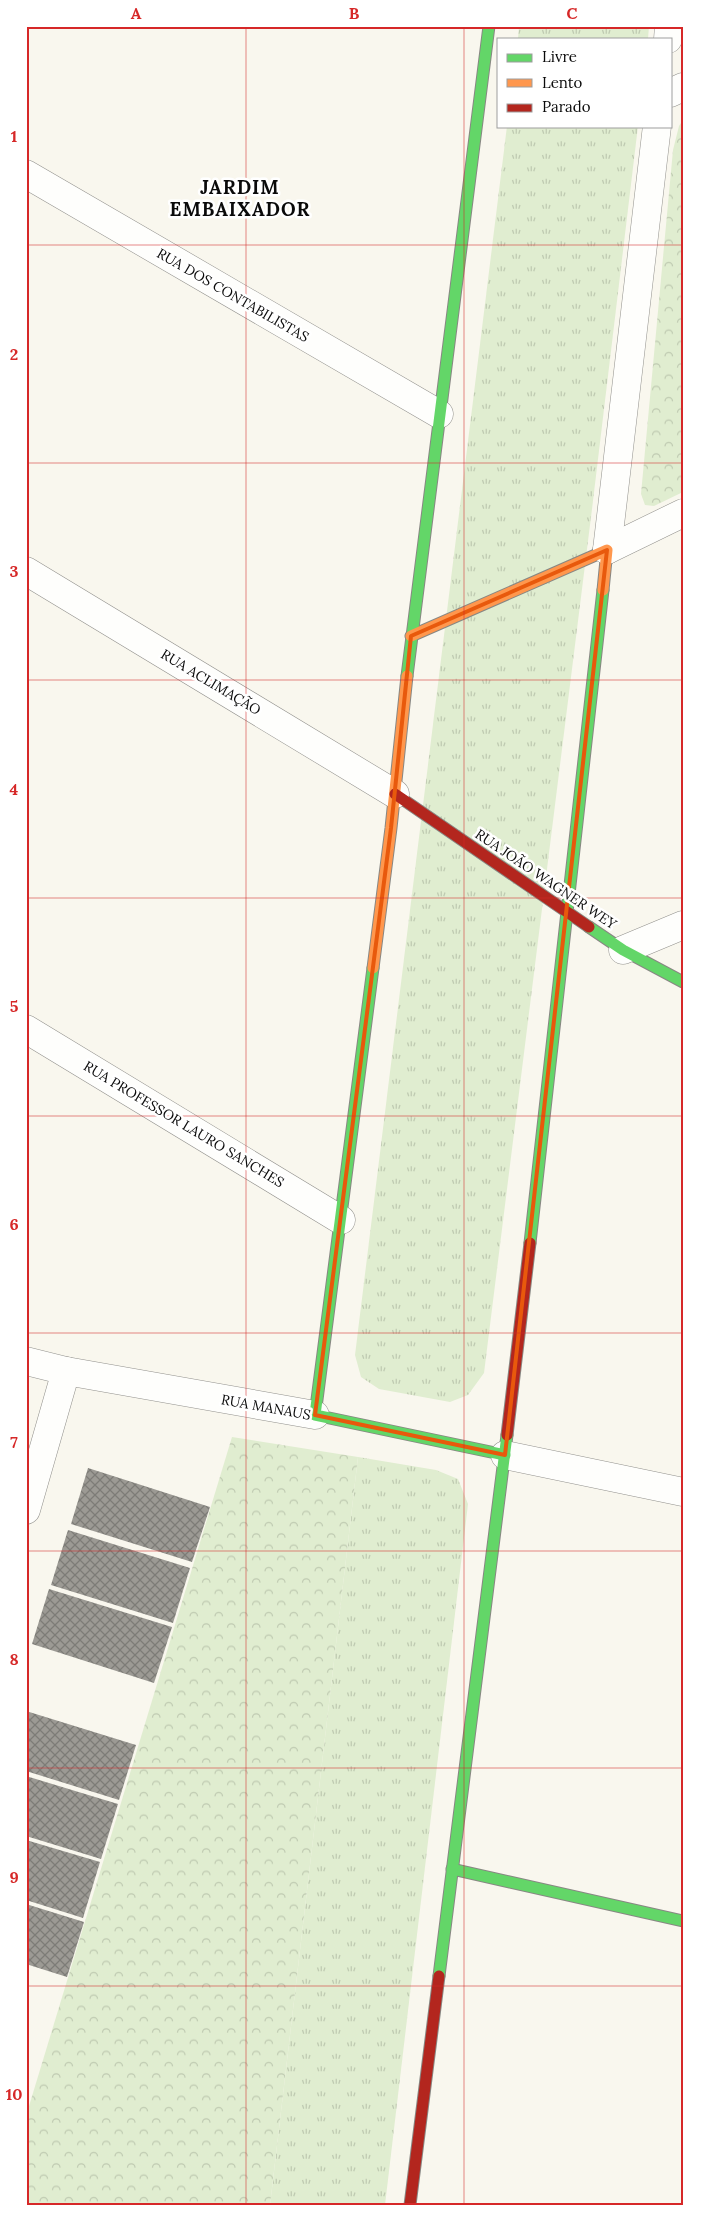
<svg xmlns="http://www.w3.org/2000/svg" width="709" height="2231" font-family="Lora,serif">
	<defs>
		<pattern id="grass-tufts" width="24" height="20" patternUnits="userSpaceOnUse" patternTransform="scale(1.25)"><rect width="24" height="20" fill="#e0edd0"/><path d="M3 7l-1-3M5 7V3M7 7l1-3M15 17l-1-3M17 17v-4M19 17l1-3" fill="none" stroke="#bfcab1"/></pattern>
		<pattern id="park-crowns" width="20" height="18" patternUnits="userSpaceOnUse" patternTransform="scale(1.25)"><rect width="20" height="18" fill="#e0edd0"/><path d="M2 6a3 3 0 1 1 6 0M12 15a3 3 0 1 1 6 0" fill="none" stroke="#bfcab1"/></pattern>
		<pattern id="building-cross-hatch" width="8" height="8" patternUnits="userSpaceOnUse" patternTransform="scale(1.25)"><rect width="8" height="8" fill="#9c9a94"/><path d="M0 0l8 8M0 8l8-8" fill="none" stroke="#7d7c77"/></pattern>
	</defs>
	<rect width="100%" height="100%" fill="#f9f7ee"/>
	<g fill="url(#grass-tufts)">
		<polygon points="519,26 649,26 648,39 518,39"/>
		<polygon points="507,126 638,126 592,509 484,1373 468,1395 450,1402 379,1389 361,1377 355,1355"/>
		<polygon points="358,1457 436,1470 458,1479 468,1504 385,2205 270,2205"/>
	</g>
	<g fill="url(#park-crowns)">
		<polygon points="683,120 683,492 654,506 645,505 641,494 673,150 679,126"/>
		<polygon points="232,1437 358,1457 270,2205 26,2205 26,2116"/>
	</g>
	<g fill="url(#building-cross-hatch)">
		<polygon points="88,1468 210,1507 192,1562 71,1524"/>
		<polygon points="68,1530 190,1568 173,1623 51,1585"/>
		<polygon points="49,1589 172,1627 154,1683 32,1644"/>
		<polygon points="26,1711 136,1745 119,1800 26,1771"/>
		<polygon points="26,1776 118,1804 101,1859 26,1836"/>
		<polygon points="26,1840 100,1862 83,1918 26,1900"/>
		<polygon points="26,1904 84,1922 67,1977 26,1964"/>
	</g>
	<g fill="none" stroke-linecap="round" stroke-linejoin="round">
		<g stroke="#92918d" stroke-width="29">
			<g id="street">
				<polyline points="668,39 669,26"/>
				<polyline points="670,93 683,87"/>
				<polyline points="26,174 439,414"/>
				<polyline points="607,550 657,126"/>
				<polyline points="607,550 683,513"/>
				<polyline points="26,571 395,794"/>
				<polyline points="623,950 683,925"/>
				<polyline points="26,1029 341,1220"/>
				<polyline points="26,1361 66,1371 315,1415"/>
				<polyline points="505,1455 683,1492"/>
				<polyline points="26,1510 66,1371"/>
			</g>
		</g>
		<g stroke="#888783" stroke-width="13">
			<g id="fast">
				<polyline points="407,676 489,26"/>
				<polyline points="589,927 623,950 683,982"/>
				<polyline points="373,968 315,1415 505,1455"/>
				<polyline points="530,1243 603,590"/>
				<polyline points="452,1869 683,1921"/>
				<polyline points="439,1976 507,1435"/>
			</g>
		</g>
		<g stroke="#888783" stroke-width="13">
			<g id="slow">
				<polyline points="411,636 607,550 603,590"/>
				<polyline points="373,968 391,828 407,676"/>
			</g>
		</g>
		<g stroke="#888783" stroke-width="13">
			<g id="jam">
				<polyline points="395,794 589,927"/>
				<polyline points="507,1435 530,1243"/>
				<polyline points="410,2205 439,1976"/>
			</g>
		</g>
		<use href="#street" stroke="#fefefc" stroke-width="28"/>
		<use href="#fast" stroke="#63d668" stroke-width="11"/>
		<use href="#slow" stroke="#ff974d" stroke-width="11"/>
		<use href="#jam" stroke="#b3261e" stroke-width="11"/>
	</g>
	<path fill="none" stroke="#e8590c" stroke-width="4" stroke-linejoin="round" d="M607,550L505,1455L315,1415L391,828L411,636Z"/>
	<path fill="none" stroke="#d62828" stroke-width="1" stroke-opacity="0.55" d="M246,26V2205M464,26V2205M26,245H683M26,463H683M26,680H683M26,898H683M26,1116H683M26,1333H683M26,1551H683M26,1768H683M26,1986H683"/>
	<g text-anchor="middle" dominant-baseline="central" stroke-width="5" stroke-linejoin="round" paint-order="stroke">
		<g font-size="14" fill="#0a0a0a" stroke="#fff">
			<text transform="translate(233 295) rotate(30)">RUA DOS CONTABILISTAS</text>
			<text transform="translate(211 682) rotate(31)">RUA ACLIMAÇÃO</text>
			<text transform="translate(546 879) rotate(34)">RUA JOÃO WAGNER WEY</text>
			<text transform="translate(184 1124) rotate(31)">RUA PROFESSOR LAURO SANCHES</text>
			<text transform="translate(266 1407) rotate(10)">RUA MANAUS</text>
		</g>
		<g font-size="19" font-weight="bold" letter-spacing="1" fill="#0a0a0a" stroke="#fff">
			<text x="240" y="187">JARDIM<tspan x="240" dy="22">EMBAIXADOR</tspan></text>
		</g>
	</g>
	<rect width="709" height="2231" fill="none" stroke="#ffffff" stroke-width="55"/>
	<rect x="497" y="38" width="175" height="90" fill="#ffffff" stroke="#9d9d9d"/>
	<rect x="507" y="54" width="25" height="8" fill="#63d668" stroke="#9d9d9d"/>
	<text x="542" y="62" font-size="15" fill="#0a0a0a">Livre</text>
	<rect x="507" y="79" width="25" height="8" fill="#ff974d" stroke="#9d9d9d"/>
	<text x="542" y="88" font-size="15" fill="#0a0a0a">Lento</text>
	<rect x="507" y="104" width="25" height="8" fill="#b3261e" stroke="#9d9d9d"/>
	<text x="542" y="112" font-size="15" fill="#0a0a0a">Parado</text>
	<rect x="28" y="28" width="654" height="2176" fill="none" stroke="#d62828" stroke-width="2"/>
	<g font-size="16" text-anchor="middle" font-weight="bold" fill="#d62828">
		<text x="136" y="19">A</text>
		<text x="354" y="19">B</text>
		<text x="572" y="19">C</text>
		<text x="14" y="142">1</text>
		<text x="14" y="360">2</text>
		<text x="14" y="577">3</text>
		<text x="14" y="795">4</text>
		<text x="14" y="1012">5</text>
		<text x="14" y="1230">6</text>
		<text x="14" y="1448">7</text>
		<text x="14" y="1665">8</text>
		<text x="14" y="1883">9</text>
		<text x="14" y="2100">10</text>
	</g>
</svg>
